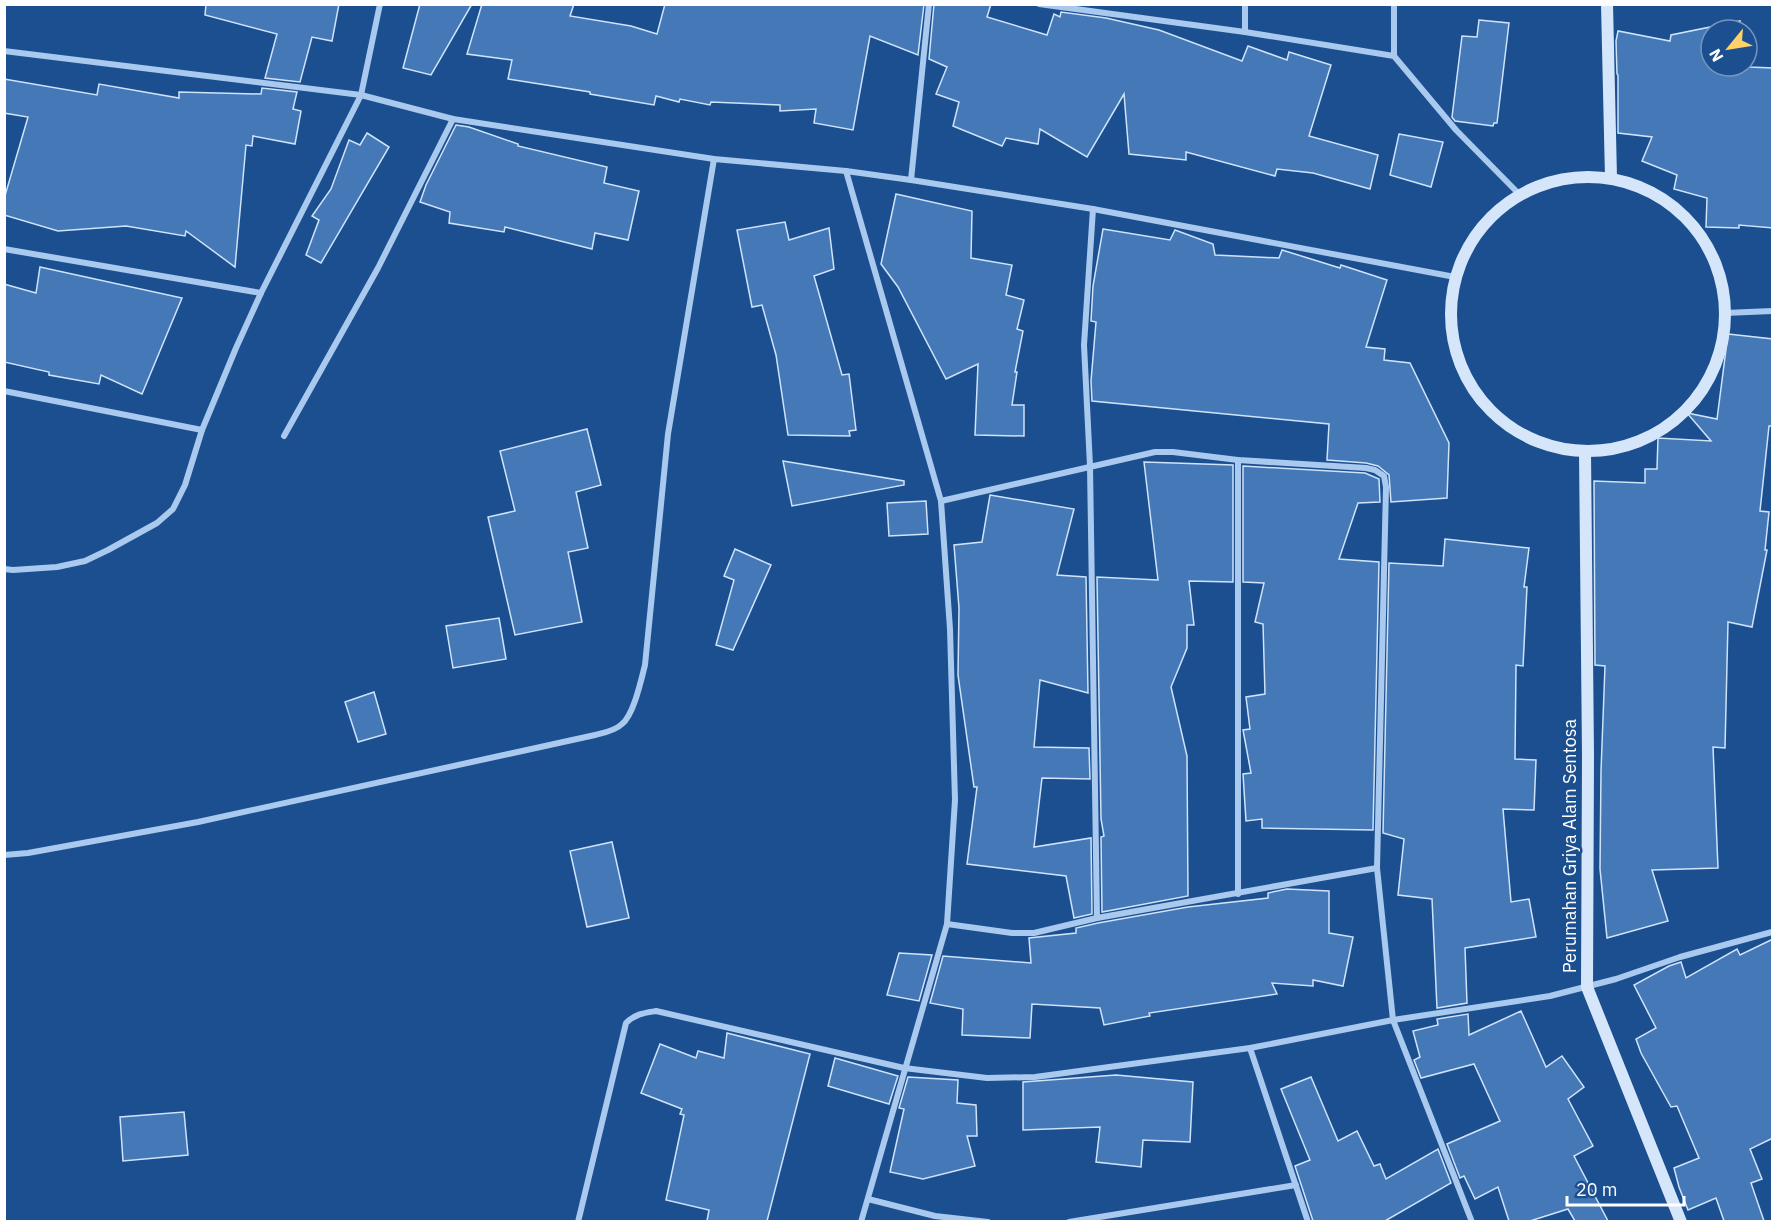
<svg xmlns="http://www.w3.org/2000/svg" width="1777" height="1226" font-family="'IBM Plex Sans',sans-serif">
	<rect width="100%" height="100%" fill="#1b4f8f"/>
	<g fill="#4478b7" stroke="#cfe3fa" stroke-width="1.5">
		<polygon points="206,4 339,4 332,41 312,37 300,82 265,78 277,34 205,15"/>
		<polygon points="420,4 472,4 431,75 403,68"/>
		<polygon points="482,4 574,4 570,16 631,26 657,34 665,4 924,4 918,55 870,36 853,130 814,123 816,109 780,111 780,105 711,102 710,105 680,99 679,102 656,96 654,105 590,94 590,92 508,79 512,60 467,54"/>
		<polygon points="934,4 991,4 987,17 1047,35 1054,14 1060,17 1061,12 1106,18 1159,30 1242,61 1248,46 1287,60 1289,52 1331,65 1309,136 1378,155 1370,189 1313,173 1277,169 1275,176 1186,152 1186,160 1129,154 1124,94 1087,157 1040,129 1038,144 1006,138 1002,146 953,126 959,102 936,94 947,67 929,59"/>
		<polygon points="1479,20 1509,23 1497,123 1494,123 1493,126 1455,121 1452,117 1462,36 1477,37"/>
		<polygon points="1740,21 1742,30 1711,30 1711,66 1747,66 1747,57 1749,67 1773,68 1773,228 1739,225 1739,228 1706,227 1707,198 1674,189 1677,175 1642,161 1652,137 1618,133 1618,75 1617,74 1616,41 1618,31 1670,41 1671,35"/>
		<polygon points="4,79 97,95 99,84 179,98 179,92 261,94 262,88 297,92 293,109 301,111 295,144 253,136 252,146 246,145 235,267 186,231 185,236 126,226 58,231 4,215 4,199 28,117 4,113"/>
		<polygon points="456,125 469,127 518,144 518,146 607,167 604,183 639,191 628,240 595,233 592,249 505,227 504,232 449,223 450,212 420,202 426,185"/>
		<polygon points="367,133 389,147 321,263 306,255 319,220 312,216 331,189 349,140 360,145"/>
		<polygon points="1399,134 1443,142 1431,187 1390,175"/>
		<polygon points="896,194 972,211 971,258 1012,265 1006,295 1024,300 1017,329 1023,331 1015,372 1017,372 1012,405 1024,405 1024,436 975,435 978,364 946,379 898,287 881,264"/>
		<polygon points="785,222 789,240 829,228 834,269 814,276 842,375 849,374 856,430 849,431 850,436 788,435 776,355 762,305 752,307 737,230"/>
		<polygon points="1103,229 1170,240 1175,230 1213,244 1215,255 1279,258 1282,250 1340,268 1341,265 1387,280 1366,347 1385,349 1384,360 1410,363 1449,443 1447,498 1391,502 1389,475 1378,466 1366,463 1327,460 1329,424 1092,401 1091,381 1096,322 1091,321 1093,286"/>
		<polygon points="40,267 182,298 142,394 101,375 99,384 49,375 49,372 4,362 4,284 36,293"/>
		<polygon points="1728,334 1773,339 1773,426 1769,426 1760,511 1769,512 1765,550 1767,550 1752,627 1728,622 1725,748 1713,747 1718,868 1652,870 1668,921 1607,938 1600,869 1601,771 1605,666 1595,665 1594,481 1645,483 1645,469 1657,469 1658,438 1711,441 1687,413 1717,419"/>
		<polygon points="587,429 601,485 576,492 588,548 568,552 582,622 515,635 488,517 515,511 500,451"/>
		<polygon points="783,461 904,481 904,485 792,506"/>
		<polygon points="1144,462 1233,465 1233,582 1189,581 1194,625 1187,625 1187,648 1171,687 1187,756 1188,896 1102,912 1101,837 1104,836 1101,819 1097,577 1158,580"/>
		<polygon points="1243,466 1365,473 1379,479 1380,502 1358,503 1339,559 1379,562 1373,830 1262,828 1262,819 1246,821 1243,774 1251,773 1243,730 1250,729 1246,697 1265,694 1263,624 1255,622 1264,583 1243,582"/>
		<polygon points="990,495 1074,509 1057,575 1086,577 1088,693 1040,680 1034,747 1089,748 1090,779 1042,778 1034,847 1091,838 1092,914 1074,918 1066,876 967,864 977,787 974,787 958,675 959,608 954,545 982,542"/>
		<polygon points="926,501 928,534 889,536 887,503"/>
		<polygon points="1445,539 1529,548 1524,587 1527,587 1523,666 1516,665 1515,759 1536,760 1534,810 1503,809 1511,902 1529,899 1536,937 1465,948 1467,1003 1437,1008 1432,899 1398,895 1404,839 1383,833 1389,563 1443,566"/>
		<polygon points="735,549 771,565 733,650 716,645 734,580 724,576"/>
		<polygon points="499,618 506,659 453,668 446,626"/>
		<polygon points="374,692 386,734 358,742 345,702"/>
		<polygon points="612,842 629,918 587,927 570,851"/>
		<polygon points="1287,889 1329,891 1329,933 1353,937 1343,986 1313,980 1313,986 1272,983 1277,994 1149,1013 1150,1016 1104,1025 1100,1008 1032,1004 1030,1038 962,1035 963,1009 930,1003 943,956 1031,963 1029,938 1076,933 1076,928 1098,923 1188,907 1268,898 1268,893"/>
		<polygon points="1773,939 1773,1138 1750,1149 1762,1179 1751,1183 1764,1221 1724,1221 1716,1198 1688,1210 1679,1187 1674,1168 1699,1158 1677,1106 1671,1107 1641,1053 1636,1039 1656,1028 1634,985 1669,966 1681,962 1686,978 1737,949 1740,955"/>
		<polygon points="899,953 932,955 919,1001 887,995"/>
		<polygon points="1521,1011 1546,1067 1562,1056 1584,1087 1568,1099 1593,1146 1574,1156 1608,1221 1575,1221 1568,1209 1530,1221 1509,1221 1498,1187 1475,1199 1464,1176 1460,1178 1447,1144 1500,1121 1474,1064 1421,1078 1414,1060 1420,1057 1413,1031 1438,1025 1437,1019 1468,1014 1469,1035"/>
		<polygon points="727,1033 810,1054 767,1221 707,1221 709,1210 666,1200 684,1115 680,1114 682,1109 641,1093 660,1044 696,1058 698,1051 724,1058"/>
		<polygon points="835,1058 898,1076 889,1104 828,1086"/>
		<polygon points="1116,1075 1193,1082 1190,1142 1143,1140 1141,1167 1096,1162 1100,1127 1023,1130 1023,1082"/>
		<polygon points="908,1077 958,1080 957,1103 976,1105 977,1136 967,1136 975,1166 923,1179 890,1172 904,1109 899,1108"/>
		<polygon points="1311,1077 1338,1141 1357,1131 1374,1166 1380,1164 1386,1179 1438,1149 1451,1183 1385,1221 1313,1221 1295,1166 1310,1160 1281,1089"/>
		<polygon points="184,1112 188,1155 123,1161 120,1117"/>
	</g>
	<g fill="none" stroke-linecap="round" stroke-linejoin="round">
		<g stroke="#a9c9ee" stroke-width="6">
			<polyline points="1039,4 1245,32 1394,56 1456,130 1519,194"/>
			<polyline points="1245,32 1245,4"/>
			<polyline points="4,51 361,95 453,119 714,159 846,171 911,180 1093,209 1455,277"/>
			<polyline points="1394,56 1394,4"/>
			<polyline points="846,171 941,501 950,629 955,800 947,924 861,1222"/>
			<polyline points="911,180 929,4"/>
			<polyline points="1093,209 1084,345 1090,466 1097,918"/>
			<polyline points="4,249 261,293"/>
			<polyline points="1725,313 1772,311"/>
			<polyline points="4,391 202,430"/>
			<polyline points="284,436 378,268 453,119"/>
			<polyline points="1238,460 1238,894"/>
			<polyline points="941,501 1155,452 1173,452 1238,460 1366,468 1375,470 1384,476 1386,487 1377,868 1393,1020 1472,1222"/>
			<polyline points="4,569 13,570 57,567 85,561 108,550 157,523 173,509 185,485 202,430 236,348 261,293 361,95 380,4"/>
			<path d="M4,855L28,853L198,822L595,735C603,733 615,731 622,724C634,714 641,680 645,665L668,434L714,159"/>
			<polyline points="947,924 1012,933 1034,933 1097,918 1377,868"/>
			<polyline points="1250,1048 1308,1222"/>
			<polyline points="868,1199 935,1216 988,1222"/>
			<path d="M578,1222L626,1023C635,1014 644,1013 656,1011L904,1068L987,1078L1035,1077L1250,1048L1393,1020L1550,996L1616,979L1680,957L1772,932"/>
			<polyline points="1069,1222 1296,1185"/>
		</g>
		<g stroke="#d6e6fa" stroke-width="12">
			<polyline points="1607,4 1611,178"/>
			<circle cx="1588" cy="314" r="137"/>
			<polyline points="1585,452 1588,755 1587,987 1681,1222"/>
		</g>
	</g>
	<g text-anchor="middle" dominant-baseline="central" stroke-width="5" stroke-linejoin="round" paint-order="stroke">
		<g font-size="18" fill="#fff" stroke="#1b4f8f">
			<text transform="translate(1569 846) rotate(-90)">Perumahan Griya Alam Sentosa</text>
		</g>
	</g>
	<rect width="1777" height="1226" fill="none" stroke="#ffffff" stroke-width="12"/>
	<g transform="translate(1729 48) rotate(240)"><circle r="28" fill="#1b4f8f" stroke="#7695bc" stroke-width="1.5"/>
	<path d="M0-4.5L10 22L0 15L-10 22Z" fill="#ffd166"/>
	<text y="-9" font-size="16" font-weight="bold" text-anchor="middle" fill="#ffffff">N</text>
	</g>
	<path d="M1567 1196v9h117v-9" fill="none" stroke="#ffffff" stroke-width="3"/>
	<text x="1576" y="1196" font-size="18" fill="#ffffff" stroke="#1b4f8f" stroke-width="4.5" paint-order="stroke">20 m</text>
</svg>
